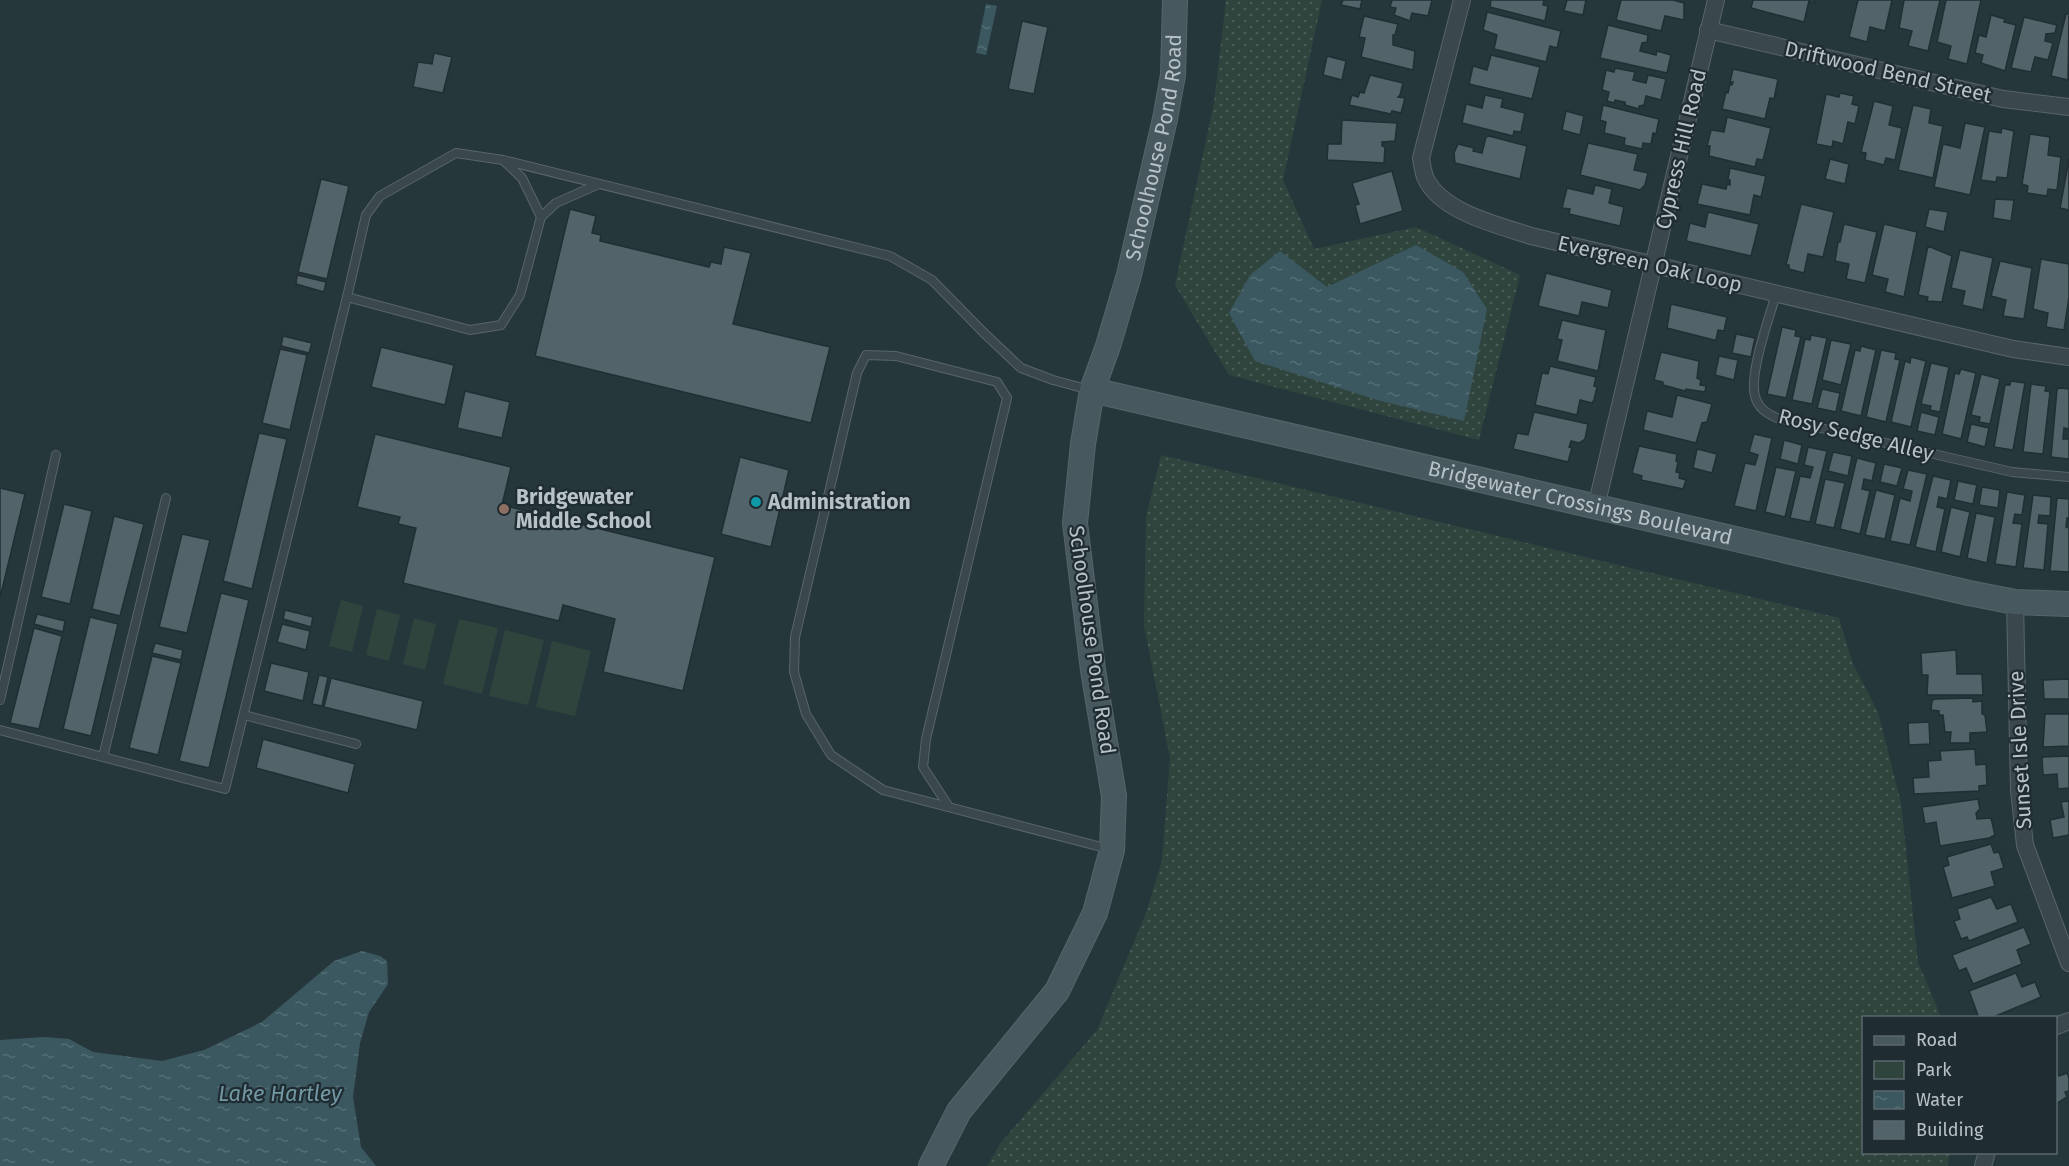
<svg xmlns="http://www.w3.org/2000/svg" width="2069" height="1166" font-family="'Fira Sans',sans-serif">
	<defs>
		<pattern id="green-dots" width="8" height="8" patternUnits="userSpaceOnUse" patternTransform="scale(1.5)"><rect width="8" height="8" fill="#2e443c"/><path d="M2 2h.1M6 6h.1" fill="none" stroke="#4a5d57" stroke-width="1.8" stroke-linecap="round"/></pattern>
		<pattern id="water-ripples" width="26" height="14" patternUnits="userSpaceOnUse" patternTransform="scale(1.5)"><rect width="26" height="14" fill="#3b5861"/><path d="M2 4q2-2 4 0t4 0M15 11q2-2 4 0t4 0" fill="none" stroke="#556e76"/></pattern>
	</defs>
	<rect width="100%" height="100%" fill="#26373c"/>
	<g fill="url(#green-dots)">
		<polygon points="1226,0 1322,0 1283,180 1314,249 1416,227 1520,275 1479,440 1229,375 1175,285 1214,103"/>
		<polygon points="1161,455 1839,618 1853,664 1878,712 1901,803 1918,962 1941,1017 1864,1018 1864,1152 1950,1153 1948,1166 987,1166 1000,1144 1097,1030 1146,913 1162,860 1170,758 1144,625 1146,517"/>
	</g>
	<g fill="#2e443c">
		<polygon points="341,600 363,606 352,652 329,646"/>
		<polygon points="377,609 400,615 389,661 366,655"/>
		<polygon points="414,618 436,624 425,670 403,664"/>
		<polygon points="459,619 498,628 482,694 443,684"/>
		<polygon points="505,630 544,640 528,705 489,696"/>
		<polygon points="552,641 591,651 575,716 536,707"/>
	</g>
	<g fill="url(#water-ripples)">
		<polygon points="986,4 997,6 986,55 976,53"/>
		<polygon points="1416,245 1463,272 1487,309 1464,421 1377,400 1255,361 1229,313 1250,275 1280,251 1327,287"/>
		<polygon points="362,951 380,956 387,961 388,984 369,1012 360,1043 353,1097 361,1147 376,1166 0,1166 0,1040 44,1037 69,1039 93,1052 162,1061 204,1050 262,1022 334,961"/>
	</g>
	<g fill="#526469" stroke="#212e33" stroke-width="1.5">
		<polygon points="1343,0 1362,0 1360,9 1341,5"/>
		<polygon points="1392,0 1432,0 1428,16 1412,13 1410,21 1394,15 1396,8 1390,7"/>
		<polygon points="1491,0 1544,0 1543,5 1548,6 1545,21 1490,7"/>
		<polygon points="1567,0 1586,0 1583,15 1564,11"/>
		<polygon points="1621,0 1673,0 1684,3 1684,20 1665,16 1661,31 1616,20"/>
		<polygon points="1753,0 1814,0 1814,3 1809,1 1804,22 1751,8"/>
		<polygon points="1858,0 1892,0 1885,31 1870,27 1867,42 1849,37"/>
		<polygon points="1904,0 1940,0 1928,51 1908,46 1912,31 1899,28"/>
		<polygon points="1946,0 1981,0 1967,64 1948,59 1951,46 1937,42"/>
		<polygon points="1487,12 1561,31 1557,48 1550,46 1546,62 1494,49 1497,35 1483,30"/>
		<polygon points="2066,14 2069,14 2068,80 2051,76"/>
		<polygon points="1991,15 2005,19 2004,22 2016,25 2005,71 1981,63 1983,55 1975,53 1979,35 1986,37"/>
		<polygon points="1364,16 1398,24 1395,35 1393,35 1393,45 1415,51 1413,70 1361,57 1365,38 1359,37"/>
		<polygon points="2024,17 2057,25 2055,33 2046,34 2045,41 2053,43 2048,60 2035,57 2031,72 2011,68"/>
		<polygon points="1022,21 1048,27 1034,94 1008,89"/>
		<polygon points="1608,25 1648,35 1647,42 1642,43 1640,51 1656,55 1657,51 1671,55 1667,73 1600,58"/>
		<polygon points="434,53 452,57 443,93 413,87 418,62 432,64"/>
		<polygon points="1491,55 1540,67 1532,99 1469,84 1473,66 1487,70"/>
		<polygon points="1327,56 1346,61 1342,80 1323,75"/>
		<polygon points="1615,68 1635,72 1633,80 1646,83 1648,75 1666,79 1661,100 1646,96 1644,105 1639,106 1639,109 1625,105 1625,102 1615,100 1614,103 1607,101 1609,92 1602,90 1606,70 1614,72"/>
		<polygon points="1733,69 1778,79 1774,99 1770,98 1765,119 1722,109 1726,92 1728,93 1730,84 1732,85 1733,82 1730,82"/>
		<polygon points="1370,75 1403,83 1400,95 1398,97 1405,98 1401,113 1392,111 1391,114 1349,105 1352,95 1358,97 1360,92 1364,93"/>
		<polygon points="1840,93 1854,96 1852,104 1859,106 1855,124 1848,122 1843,144 1833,141 1832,147 1816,144 1826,94 1839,97"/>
		<polygon points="1485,95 1503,99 1501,107 1525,113 1521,132 1514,131 1513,136 1462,123 1466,104 1482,108"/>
		<polygon points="1874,101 1893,106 1889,125 1902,128 1895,160 1886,158 1884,165 1865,160 1866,153 1861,152"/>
		<polygon points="1603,105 1659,119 1656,134 1653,133 1651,144 1643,143 1642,149 1624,145 1625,138 1604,133 1606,122 1600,120"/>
		<polygon points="1913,105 1931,109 1929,123 1943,126 1933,178 1898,170"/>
		<polygon points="1566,111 1584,116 1580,135 1562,130"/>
		<polygon points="1727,117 1771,128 1763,160 1757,159 1755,167 1709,156 1710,146 1707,146 1711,130 1724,132"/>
		<polygon points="1342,120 1397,123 1395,141 1382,142 1382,146 1385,147 1384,163 1327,160 1328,144 1341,144"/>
		<polygon points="1965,123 1985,127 1970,195 1934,187 1943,144 1960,148"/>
		<polygon points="2002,128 2014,131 2007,178 1997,177 1996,182 1981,180 1989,131 2001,133"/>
		<polygon points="2030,134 2050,137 2048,155 2061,157 2057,190 2048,189 2047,196 2027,193 2028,186 2022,184"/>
		<polygon points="1489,136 1527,146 1520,179 1455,163 1454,153 1458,144 1474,148 1473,151 1482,153 1486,137"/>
		<polygon points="1588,143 1638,154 1634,170 1648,173 1645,185 1640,190 1580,175"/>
		<polygon points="1830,159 1849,164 1845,184 1825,179"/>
		<polygon points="2069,159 2069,210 2060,208"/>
		<polygon points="1730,168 1766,176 1761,197 1754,195 1750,215 1697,204 1702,184 1726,189 1727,184 1730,185 1730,180 1728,179"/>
		<polygon points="1392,171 1403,211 1360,224 1355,205 1359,204 1352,183"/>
		<polygon points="321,179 349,186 327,279 298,272"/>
		<polygon points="1595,185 1612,189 1609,203 1624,207 1620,226 1569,214 1570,209 1562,208 1567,188 1593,194"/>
		<polygon points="1995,199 2014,200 2011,221 1993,218"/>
		<polygon points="1801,204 1834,212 1823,257 1808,254 1804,273 1789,269 1789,265 1786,265"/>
		<polygon points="570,209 596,216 592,233 601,235 600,241 709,267 711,262 721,264 724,247 751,253 733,324 830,347 811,423 535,356"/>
		<polygon points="1929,209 1948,212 1944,232 1925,227"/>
		<polygon points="1708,212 1759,224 1751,256 1686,241 1690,223 1705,227"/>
		<polygon points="1844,224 1877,232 1865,283 1846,279 1849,264 1835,261 1838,242 1840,242"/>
		<polygon points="1884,224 1917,232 1904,297 1885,292 1888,279 1872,275"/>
		<polygon points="1928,246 1952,256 1942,302 1927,301 1928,297 1918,295"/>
		<polygon points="1960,250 1993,258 1983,310 1962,305 1965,291 1951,288"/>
		<polygon points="2041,259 2069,264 2069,297 2064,330 2046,327 2048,313 2033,309"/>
		<polygon points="2000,261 2032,268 2024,319 2003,316 2006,300 1991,296"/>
		<polygon points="1546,273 1612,290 1608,308 1582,302 1579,316 1538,306"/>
		<polygon points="297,275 326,282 324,292 296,284"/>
		<polygon points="1671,304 1727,317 1724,331 1718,330 1716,340 1714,340 1667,328"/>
		<polygon points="1562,320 1606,330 1598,371 1557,361 1562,340 1557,339"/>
		<polygon points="1782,327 1796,330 1795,336 1801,337 1786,398 1767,394"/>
		<polygon points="1736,334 1755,338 1751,357 1732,353"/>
		<polygon points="1811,335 1827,338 1812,404 1792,400 1805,339 1810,340"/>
		<polygon points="283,336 312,343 309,353 281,346"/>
		<polygon points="1831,340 1851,344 1841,385 1822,380"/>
		<polygon points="1861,346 1876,350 1861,416 1841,411 1855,350 1860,351"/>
		<polygon points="381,347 454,365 445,405 371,387"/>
		<polygon points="280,349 307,355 290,430 262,423"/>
		<polygon points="1881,350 1896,353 1895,359 1900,360 1886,422 1866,417"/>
		<polygon points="1661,352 1699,361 1697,378 1701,380 1700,385 1706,386 1705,392 1686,389 1685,391 1663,385 1663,382 1654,380"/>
		<polygon points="1719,356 1738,360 1734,380 1715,375"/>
		<polygon points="1911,357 1926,361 1911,427 1891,422 1905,361 1910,363"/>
		<polygon points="1931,363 1949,367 1940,412 1930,410 1931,406 1921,404"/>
		<polygon points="1550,366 1596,377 1594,386 1597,387 1594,400 1592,403 1580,400 1577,415 1535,405 1542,373 1548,374"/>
		<polygon points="1961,369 1976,373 1961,439 1942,434 1955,373 1959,374"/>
		<polygon points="1981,374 2000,379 1990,424 1979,422 1980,417 1971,415"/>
		<polygon points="2011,381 2025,383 2013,450 1994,447 2005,385 2010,385"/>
		<polygon points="2031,384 2046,386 2045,391 2050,392 2043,454 2023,452"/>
		<polygon points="2061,388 2069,389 2069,429 2064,428 2063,439 2069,439 2069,459 2051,457 2057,389"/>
		<polygon points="1822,389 1840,393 1836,412 1817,408"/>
		<polygon points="465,391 510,402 502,438 457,428"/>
		<polygon points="1677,395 1712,404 1707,422 1702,423 1696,443 1643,430 1647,411 1672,417"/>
		<polygon points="1534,412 1588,424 1585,439 1579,443 1571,441 1569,447 1572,448 1568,462 1513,449 1517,433 1528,435"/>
		<polygon points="1921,412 1939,417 1935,435 1917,431"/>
		<polygon points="1971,424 1989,428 1985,447 1967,442"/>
		<polygon points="259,433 287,439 252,589 223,581"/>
		<polygon points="375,434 511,467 502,505 715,557 683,691 603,672 615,619 563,605 559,621 403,583 416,528 398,524 400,517 357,507"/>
		<polygon points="1754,434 1772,438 1756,511 1734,506 1745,463 1755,465 1758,455 1749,452"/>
		<polygon points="1784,440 1802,445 1798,464 1780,459"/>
		<polygon points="1639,446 1677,454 1676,461 1678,462 1676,472 1680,473 1679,478 1686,480 1683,489 1641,480 1642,476 1632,473"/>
		<polygon points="1808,447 1827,451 1810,522 1790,518 1800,476 1810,478 1813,467 1804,465"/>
		<polygon points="1697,449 1717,454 1712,473 1693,468"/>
		<polygon points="1833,452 1852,456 1848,476 1828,471"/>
		<polygon points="740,457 789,470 771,547 721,534"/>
		<polygon points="1857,458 1876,463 1872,481 1864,479 1862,489 1870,491 1860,534 1840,529"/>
		<polygon points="1884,464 1902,468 1897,486 1880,482"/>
		<polygon points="1776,467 1796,471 1785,517 1765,512"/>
		<polygon points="1908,470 1927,474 1910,545 1890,541 1900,498 1910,501 1912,491 1903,489"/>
		<polygon points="1933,476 1951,480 1947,499 1939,497 1937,507 1945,509 1936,552 1915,547"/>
		<polygon points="1825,479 1845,483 1834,528 1815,524"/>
		<polygon points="1958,481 1977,485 1973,504 1954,500"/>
		<polygon points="1982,487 2000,490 1998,508 1979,505"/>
		<polygon points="0,488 25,494 0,598"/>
		<polygon points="1876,490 1895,495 1885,539 1865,535"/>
		<polygon points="2007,492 2025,495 2022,515 2015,514 2013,523 2022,524 2016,567 1995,564"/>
		<polygon points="2033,495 2051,497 2050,516 2039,515 2038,523 2048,524 2044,570 2023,568"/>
		<polygon points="2057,498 2069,499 2069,518 2067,518 2066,527 2069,528 2069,572 2050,571"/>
		<polygon points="64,504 92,511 70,604 41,597"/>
		<polygon points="1951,507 1970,512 1960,557 1941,552"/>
		<polygon points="1976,513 1995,517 1987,563 1967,558"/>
		<polygon points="114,516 144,524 120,616 92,609"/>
		<polygon points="182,534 210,540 187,633 159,627"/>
		<polygon points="221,593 249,600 209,768 179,761"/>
		<polygon points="285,610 313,617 311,627 283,619"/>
		<polygon points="37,614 65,621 63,632 34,624"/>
		<polygon points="90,617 118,624 91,736 63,729"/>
		<polygon points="282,624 310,631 306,650 277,642"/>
		<polygon points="34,628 62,636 39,729 10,723"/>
		<polygon points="155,643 183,650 181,660 152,653"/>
		<polygon points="1956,650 1957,674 1982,674 1983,695 1927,695 1928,675 1922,675 1921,653"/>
		<polygon points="152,656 181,663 158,755 129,748"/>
		<polygon points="271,663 309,672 303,701 264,691"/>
		<polygon points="319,675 328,677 322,706 312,704"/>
		<polygon points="331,678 423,701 417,730 324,707"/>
		<polygon points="2069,679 2069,699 2044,699 2043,680"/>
		<polygon points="1973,698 1973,702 1982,701 1982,714 1985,715 1987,732 1970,733 1970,743 1950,743 1951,732 1945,732 1943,715 1939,715 1939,711 1931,710 1932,701 1935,699"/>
		<polygon points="2045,714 2069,714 2069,746 2043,747"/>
		<polygon points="1929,722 1930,744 1909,745 1908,723"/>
		<polygon points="263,739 355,764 348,793 256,768"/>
		<polygon points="1975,749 1976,765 1986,764 1987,785 1979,786 1979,791 1914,794 1913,778 1929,777 1928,761 1941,760 1940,751"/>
		<polygon points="2069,756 2069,788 2058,789 2057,774 2043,775 2042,757"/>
		<polygon points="1978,799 1980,809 1976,813 1977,819 1991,818 1995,835 1989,838 1940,846 1936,822 1925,824 1922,807"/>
		<polygon points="2069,801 2069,835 2053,838 2050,820 2064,817 2061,802"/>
		<polygon points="1991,844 1994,853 1999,852 2004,868 1991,872 1995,886 1952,898 1943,867 1949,865 1947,857"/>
		<polygon points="1991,897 1997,909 2011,904 2018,922 1969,941 1967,937 1961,939 1954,921 1960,919 1957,909"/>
		<polygon points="2024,927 2031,944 2017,950 2022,964 1973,984 1966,968 1959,971 1952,955"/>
		<polygon points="2016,973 2022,987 2035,982 2041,997 1991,1018 1979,1018 1969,991"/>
		<polygon points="2056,1068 2059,1076 2067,1073 2069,1078 2069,1091 2065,1092 2067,1097 2056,1104"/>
	</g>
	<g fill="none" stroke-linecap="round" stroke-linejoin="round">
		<g stroke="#58656a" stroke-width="10">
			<g id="lane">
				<polyline points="504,161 522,178 541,217"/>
				<polyline points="599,184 556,203 541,217 520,295 501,325 470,330 347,297 366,215 380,196 456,153 503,160 890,256 932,280 984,333 1021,368 1053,380 1090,390"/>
				<path d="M1776,294C1769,319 1749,373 1755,396C1758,408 1766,413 1777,418L2012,472L2069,477"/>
				<polyline points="0,700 56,455"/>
				<polyline points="244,715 356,744"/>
				<polyline points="0,730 225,789 347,297"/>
				<polyline points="103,757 166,498"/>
				<polyline points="949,807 923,767 926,739 1007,398 997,382 896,356 866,355 857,373 795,637 794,672 806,714 831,755 883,790 1109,849"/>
			</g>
		</g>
		<g stroke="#58656a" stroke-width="18">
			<g id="street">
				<path d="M1462,0L1421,158C1422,164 1423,171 1425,177C1440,212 1498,225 1531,236L2013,349L2069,357"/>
				<polyline points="1708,30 2003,99 2069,107"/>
				<polyline points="1596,507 1716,0"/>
				<polyline points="2015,602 2019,790 2025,845 2069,963"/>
				<polyline points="2056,1026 2069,1021"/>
				<polyline points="1983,1166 1987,1152"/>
			</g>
		</g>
		<g stroke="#58656a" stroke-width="26">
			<g id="secondary">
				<path id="s1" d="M1092,390L1969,593L2015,602L2069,604"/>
				<path id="s2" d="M931,1166L959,1111L1057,991L1095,913L1112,850L1114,796L1093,670L1075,523L1083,444L1092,390L1108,346L1129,275L1165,119L1173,75L1175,0"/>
			</g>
		</g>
		<use href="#lane" stroke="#3a474c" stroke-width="8"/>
		<use href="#street" stroke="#3a474c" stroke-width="16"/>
		<use href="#secondary" stroke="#48585f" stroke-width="24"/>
	</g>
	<circle fill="#0f9aa8" stroke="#1f2c31" stroke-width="2" cx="756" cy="502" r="6"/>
	<circle fill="#8d6e63" stroke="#1f2c31" stroke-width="2" cx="504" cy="509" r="6"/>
	<g text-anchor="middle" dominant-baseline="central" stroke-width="4.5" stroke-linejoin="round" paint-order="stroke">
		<g font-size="21" fill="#b6c2c7" stroke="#1f2c31">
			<text transform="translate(1888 72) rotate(13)">Driftwood Bend Street</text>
			<text stroke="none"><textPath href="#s2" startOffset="1084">Schoolhouse Pond Road</textPath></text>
			<text transform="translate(1681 149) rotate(-77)">Cypress Hill Road</text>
			<text transform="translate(1650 264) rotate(13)">Evergreen Oak Loop</text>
			<text transform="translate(1856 435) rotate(14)">Rosy Sedge Alley</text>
			<text stroke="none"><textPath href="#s1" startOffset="501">Bridgewater Crossings Boulevard</textPath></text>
			<text transform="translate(1092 640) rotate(82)">Schoolhouse Pond Road</text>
			<text transform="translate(2020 750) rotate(-93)">Sunset Isle Drive</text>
		</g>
		<g font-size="21" font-weight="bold" fill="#b6c2c7" stroke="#1f2c31" text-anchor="start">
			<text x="516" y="497">Bridgewater<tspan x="516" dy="24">Middle School</tspan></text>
			<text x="768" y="502">Administration</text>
		</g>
		<g font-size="22" font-style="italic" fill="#7297a3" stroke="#1f2c31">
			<text x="280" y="1093">Lake Hartley</text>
		</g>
	</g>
	<rect x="1862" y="1016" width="195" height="138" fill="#1f2c31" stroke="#5b686d" stroke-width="1.5"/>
	<rect x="1874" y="1036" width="30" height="9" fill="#48585f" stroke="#5b686d" stroke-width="1.5"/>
	<text x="1916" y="1046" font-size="18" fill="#b6c2c7">Road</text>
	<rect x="1874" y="1061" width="30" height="18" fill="#2e443c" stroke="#5b686d" stroke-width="1.5"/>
	<text x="1916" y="1076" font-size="18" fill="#b6c2c7">Park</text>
	<rect x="1874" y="1091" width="30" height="18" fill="url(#water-ripples)" stroke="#5b686d" stroke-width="1.5"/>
	<text x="1916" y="1106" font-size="18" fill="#b6c2c7">Water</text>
	<rect x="1874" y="1121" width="30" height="18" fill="#526469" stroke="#5b686d" stroke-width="1.5"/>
	<text x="1916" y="1136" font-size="18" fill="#b6c2c7">Building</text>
</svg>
